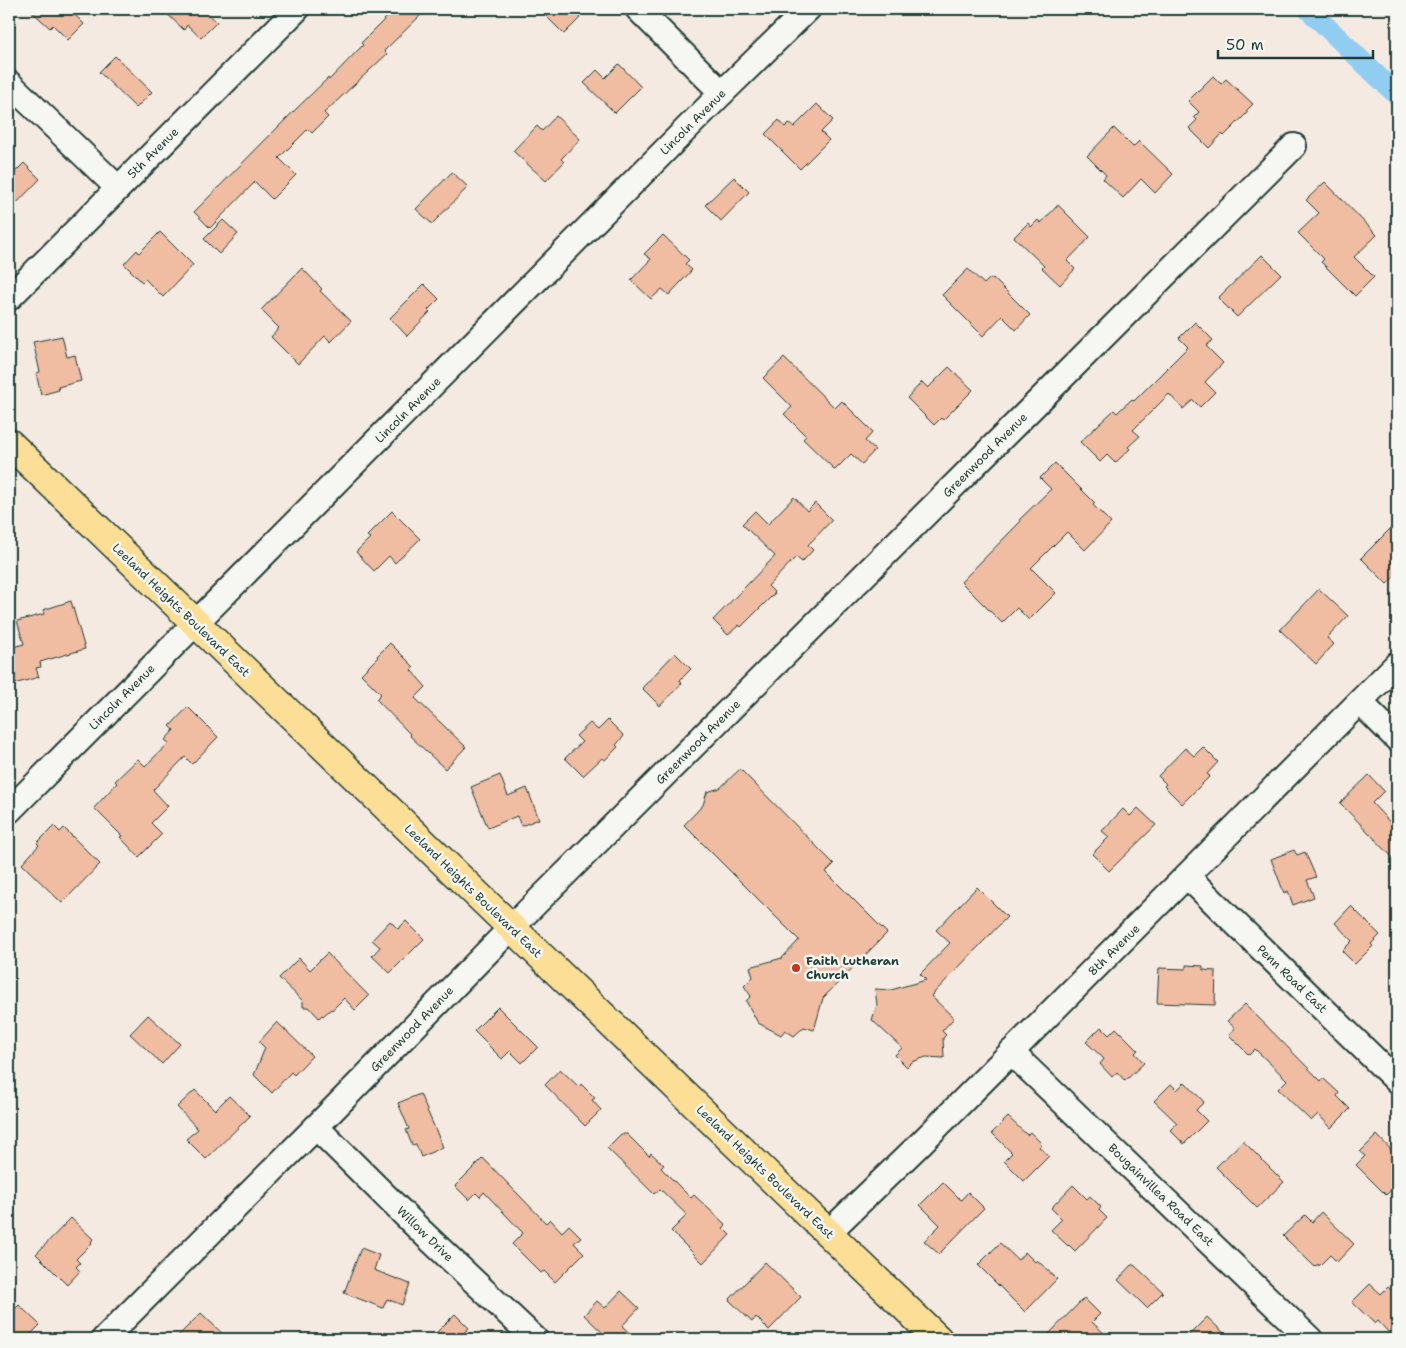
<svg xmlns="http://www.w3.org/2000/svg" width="1406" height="1348" font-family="'Shantell Sans',sans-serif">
	<rect width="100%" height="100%" fill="#f5eae2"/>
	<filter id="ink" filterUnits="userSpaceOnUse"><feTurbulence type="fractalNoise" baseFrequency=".02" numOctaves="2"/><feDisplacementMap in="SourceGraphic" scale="10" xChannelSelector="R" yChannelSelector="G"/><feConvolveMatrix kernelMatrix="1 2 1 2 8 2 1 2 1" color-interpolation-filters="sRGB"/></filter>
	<g filter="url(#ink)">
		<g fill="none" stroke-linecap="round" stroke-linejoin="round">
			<polyline stroke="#90cdf1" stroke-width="21" points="1308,9 1397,95"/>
		</g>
		<g fill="#f0bca2" stroke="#1f3d34">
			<polygon points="29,9 69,9 84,24 68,40 53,25 50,28"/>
			<polygon points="162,9 203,9 217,22 201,38 187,25 184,30"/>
			<polygon points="395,9 427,9 384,51 387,54 324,113 328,117 312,133 308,129 279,158 296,175 272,199 255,182 210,228 194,212 292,113 328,78 329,80 363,45 361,43"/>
			<polygon points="539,9 571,9 580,18 564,34"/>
			<polygon points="115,56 152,92 136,108 99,72"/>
			<polygon points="619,64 641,87 615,113 584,83 597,70 605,78"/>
			<polygon points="1213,76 1221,84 1226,79 1253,104 1246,111 1248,112 1224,136 1222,134 1209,148 1189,128 1197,120 1194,117 1199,112 1188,101"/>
			<polygon points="817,104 833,120 821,132 829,140 800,169 765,134 779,120 785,127 789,123 794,127"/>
			<polygon points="556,116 580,139 561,159 564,162 546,181 513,151 537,126 542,131"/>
			<polygon points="1114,128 1133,147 1139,141 1173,174 1155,193 1141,179 1123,198 1103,179 1106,175 1087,156"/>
			<polygon points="24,163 40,179 9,211 9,178"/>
			<polygon points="452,172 468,187 432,224 416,209"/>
			<polygon points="734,177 749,192 721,221 705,205"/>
			<polygon points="1325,182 1377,235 1354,257 1374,277 1355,296 1321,262 1324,259 1298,233 1319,213 1306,200"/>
			<polygon points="1058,205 1090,237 1067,261 1075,269 1060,285 1042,268 1044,266 1014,237 1028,223 1031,227 1038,220 1041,223"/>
			<polygon points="223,220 238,234 219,254 204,239"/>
			<polygon points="160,232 193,265 163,297 145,279 142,282 124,264 137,250 139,253"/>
			<polygon points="663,235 689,260 685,264 692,270 669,295 662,289 651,299 631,280 651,259 644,254"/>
			<polygon points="1262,255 1281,274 1237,317 1218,298"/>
			<polygon points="302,268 322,289 320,291 351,321 331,342 325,336 298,364 271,337 279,328 261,310"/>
			<polygon points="968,269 984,284 990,278 992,279 993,278 1030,315 1016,330 1002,316 983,336 942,295"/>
			<polygon points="424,284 439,299 428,310 430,312 407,336 390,318"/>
			<polygon points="1195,322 1213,340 1206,346 1223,363 1205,382 1215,392 1200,407 1193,400 1183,409 1169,394 1133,430 1140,436 1128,447 1130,449 1115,463 1107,455 1100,462 1080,442 1114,410 1117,413 1132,399 1134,401 1188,347 1179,338"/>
			<polygon points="62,336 67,357 75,355 81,381 58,387 59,390 41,395 36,373 40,372 33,342"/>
			<polygon points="784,358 835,408 842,401 873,432 865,441 875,450 862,464 851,454 835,470 803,439 806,436 784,414 792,407 763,378"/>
			<polygon points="949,367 973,390 943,420 941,418 934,425 907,398 922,382 928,388"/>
			<polygon points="1055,463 1095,503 1093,505 1111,523 1085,550 1067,532 1031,568 1056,593 1029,620 1017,608 1002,623 961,582 1021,521 1019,520 1051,489 1040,478"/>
			<polygon points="794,497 807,511 815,503 832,520 808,545 813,550 802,562 796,557 768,586 775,593 741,627 739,625 728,635 713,620 775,556 742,524 755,511 768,524"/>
			<polygon points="392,511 420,539 395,563 389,556 374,571 356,552 370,538 367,536"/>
			<polygon points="1397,522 1397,574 1387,584 1361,558"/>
			<polygon points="1319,589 1348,616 1327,638 1334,644 1316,664 1280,630"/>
			<polygon points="71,601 85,649 40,662 41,667 36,668 39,677 14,684 9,664 9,648 24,644 17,621 44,614 43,610"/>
			<polygon points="390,643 414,667 411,670 426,687 415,698 466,747 445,769 410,736 411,735 376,699 381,694 361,674 378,657 377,656"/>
			<polygon points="675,653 691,669 680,680 682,683 660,706 642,688"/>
			<polygon points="188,707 218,737 192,764 185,757 153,790 168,806 151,823 162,834 139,857 120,837 122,836 94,808 117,783 115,781 138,759 145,766 169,743 165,740 174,730 170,726"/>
			<polygon points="608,720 624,736 616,745 618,747 605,760 602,758 583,776 565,758 582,742 576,736 590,723 598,730"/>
			<polygon points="1203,747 1218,762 1207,774 1210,776 1182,804 1164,786 1166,784 1158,776 1185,748 1194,756"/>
			<polygon points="740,769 834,864 826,872 887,933 823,998 814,1030 804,1027 794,1036 785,1030 781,1035 758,1023 746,1001 751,996 744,986 753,977 750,967 782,958 799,940 684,825 703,805 707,792 720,788"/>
			<polygon points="500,775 508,796 527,788 539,819 521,826 517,816 488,828 471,787"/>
			<polygon points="1369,775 1384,791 1372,803 1397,830 1397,862 1340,803"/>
			<polygon points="1138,808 1156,825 1109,871 1092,854 1109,837 1102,831 1123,809 1130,816"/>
			<polygon points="54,826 60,832 64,828 100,864 62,903 22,864 39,845 37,843"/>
			<polygon points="1294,850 1297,855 1305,852 1316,877 1307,880 1314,897 1293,905 1288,891 1284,893 1271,859"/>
			<polygon points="977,887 1007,917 931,996 954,1018 942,1031 946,1035 943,1038 944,1058 926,1057 912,1062 907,1067 895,1055 902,1048 872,1020 877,1005 875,989 891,990 926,980 920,974 950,943 936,930"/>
			<polygon points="1351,906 1380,935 1371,944 1373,946 1355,964 1342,951 1352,941 1335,923"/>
			<polygon points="390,921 398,929 406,921 424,939 390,973 372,956 380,947 372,940"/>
			<polygon points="327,953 369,996 355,1010 344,998 332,1010 331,1009 323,1016 322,1015 319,1018 309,1007 303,1007 303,1001 279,978 299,958 310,970"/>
			<polygon points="1186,965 1203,966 1203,970 1216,971 1215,1005 1157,1003 1159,968 1186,969"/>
			<polygon points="1245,1004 1321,1081 1323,1078 1339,1093 1337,1096 1350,1109 1331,1128 1318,1114 1311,1121 1278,1089 1287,1080 1255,1049 1249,1055 1229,1035 1235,1028 1227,1021"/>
			<polygon points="498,1007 538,1047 522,1063 510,1051 502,1059 474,1031"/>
			<polygon points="148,1015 180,1044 162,1064 130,1034"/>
			<polygon points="277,1022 312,1056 294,1075 291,1072 272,1093 254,1075 265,1048 259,1042"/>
			<polygon points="1101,1027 1109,1035 1116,1028 1138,1050 1135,1053 1144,1063 1125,1081 1117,1072 1112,1077 1100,1064 1104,1059 1086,1042"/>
			<polygon points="560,1069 579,1087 581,1084 595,1098 592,1100 601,1110 585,1126 545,1085"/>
			<polygon points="1185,1082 1204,1102 1196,1110 1207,1121 1184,1144 1170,1130 1177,1123 1154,1101 1171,1084 1177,1090"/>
			<polygon points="195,1090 215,1110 229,1096 250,1116 206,1159 186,1139 198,1129 177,1107"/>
			<polygon points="420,1094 443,1147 421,1157 416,1144 412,1145 406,1130 409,1129 398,1103"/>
			<polygon points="1008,1117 1027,1135 1030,1132 1042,1144 1039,1147 1049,1156 1024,1181 1004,1161 1012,1153 992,1133"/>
			<polygon points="621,1134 627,1134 649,1156 651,1153 664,1165 661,1168 691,1198 694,1195 726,1225 723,1228 730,1235 703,1263 671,1231 687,1215 660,1189 654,1194 607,1148"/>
			<polygon points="1377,1135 1397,1156 1397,1184 1386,1195 1356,1165 1365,1156 1360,1152"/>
			<polygon points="1243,1141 1284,1182 1257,1208 1216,1167"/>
			<polygon points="483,1158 546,1223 550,1219 562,1232 569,1225 581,1237 574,1243 584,1253 555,1282 544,1271 541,1273 512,1244 523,1233 484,1192 480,1197 476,1193 469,1200 455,1186"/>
			<polygon points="943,1182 961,1200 968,1192 984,1208 939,1254 924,1241 940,1225 920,1205"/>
			<polygon points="1073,1185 1087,1199 1090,1196 1101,1207 1099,1210 1107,1218 1075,1251 1069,1245 1068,1246 1051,1230 1062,1219 1051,1208"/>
			<polygon points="1321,1212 1354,1244 1337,1262 1330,1255 1319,1266 1318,1264 1315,1267 1283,1236 1305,1215 1312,1222"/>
			<polygon points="71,1218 93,1239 91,1242 92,1243 76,1259 80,1263 76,1267 80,1271 67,1285 36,1254"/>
			<polygon points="1000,1243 1018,1260 1025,1252 1035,1262 1037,1260 1057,1279 1025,1312 978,1265"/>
			<polygon points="361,1248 379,1255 374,1270 410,1284 402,1305 387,1299 383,1308 344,1293"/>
			<polygon points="765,1262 801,1297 769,1330 756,1317 752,1322 729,1300"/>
			<polygon points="1133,1264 1163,1292 1147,1308 1118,1280"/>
			<polygon points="1370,1284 1381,1294 1388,1287 1397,1296 1397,1325 1389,1333 1378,1321 1375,1324 1352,1302"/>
			<polygon points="621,1291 639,1308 622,1326 636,1339 609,1339 584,1315 597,1301 605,1308"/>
			<polygon points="1084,1298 1100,1314 1092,1322 1110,1339 1044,1339"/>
			<polygon points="19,1305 40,1325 26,1339 9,1339 9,1315"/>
			<polygon points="201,1313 228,1339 175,1339"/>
			<polygon points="455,1314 469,1328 457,1339 430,1339"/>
			<polygon points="1207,1317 1230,1339 1185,1339"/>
		</g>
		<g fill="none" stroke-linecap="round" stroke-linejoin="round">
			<g stroke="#1f3d34" stroke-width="28">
				<g id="minor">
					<polyline points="638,9 722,93"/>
					<polyline points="9,83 118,188"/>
					<polyline points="9,298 297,9"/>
					<polyline points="1360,702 1397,739"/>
					<polyline points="9,811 722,93 808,9"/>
					<polyline points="1187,876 1397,1081"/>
					<polyline points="1011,1052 1310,1339"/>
					<polyline points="316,1127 422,1232 535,1339"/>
					<polyline points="828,1233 921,1143 1397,664"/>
					<polyline points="104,1339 316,1127 511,928 1294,146"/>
				</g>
			</g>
			<g stroke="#1f3d34" stroke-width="31">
				<polyline id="major" points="9,443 938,1339"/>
			</g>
			<use href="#minor" stroke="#f6f6f2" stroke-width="24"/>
			<use href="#major" stroke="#fcde96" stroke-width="28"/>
		</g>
	</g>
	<circle fill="#c8321e" stroke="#f6f6f2" stroke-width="2" cx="796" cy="968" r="5"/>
	<g text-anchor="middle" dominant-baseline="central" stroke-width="5" stroke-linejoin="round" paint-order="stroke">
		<g font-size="12" fill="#1f3d34" stroke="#f6f6f2">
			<text transform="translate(693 122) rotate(-45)">Lincoln Avenue</text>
			<text transform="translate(153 153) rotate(-45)">5th Avenue</text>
			<text transform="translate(408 410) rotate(-45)">Lincoln Avenue</text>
			<text transform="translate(985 455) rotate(-45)">Greenwood Avenue</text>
			<text transform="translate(181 610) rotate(44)">Leeland Heights Boulevard East</text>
			<text transform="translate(122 697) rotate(-45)">Lincoln Avenue</text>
			<text transform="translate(698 742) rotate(-45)">Greenwood Avenue</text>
			<text transform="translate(473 891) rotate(44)">Leeland Heights Boulevard East</text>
			<text transform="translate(1114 950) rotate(-45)">8th Avenue</text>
			<text transform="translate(1292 979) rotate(44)">Penn Road East</text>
			<text transform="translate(412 1029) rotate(-46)">Greenwood Avenue</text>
			<text transform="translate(765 1172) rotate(44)">Leeland Heights Boulevard East</text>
			<text transform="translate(1161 1195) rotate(44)">Bougainvillea Road East</text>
			<text transform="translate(425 1234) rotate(44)">Willow Drive</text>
		</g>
		<g font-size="12" font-weight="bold" fill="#1f3d34" stroke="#f6f6f2" text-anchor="start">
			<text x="806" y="961">Faith Lutheran<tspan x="806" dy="14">Church</tspan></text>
		</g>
	</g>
	<rect width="1406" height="1348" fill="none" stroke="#f6f6f2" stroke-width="30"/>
	<rect x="15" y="15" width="1376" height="1318" fill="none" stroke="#1f3d34" stroke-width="2" filter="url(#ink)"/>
	<path d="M1218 50v8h155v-8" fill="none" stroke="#1f3d34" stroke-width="2.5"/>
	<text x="1226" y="50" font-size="15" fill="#1f3d34" stroke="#f6f6f2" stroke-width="4" paint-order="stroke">50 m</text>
</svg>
